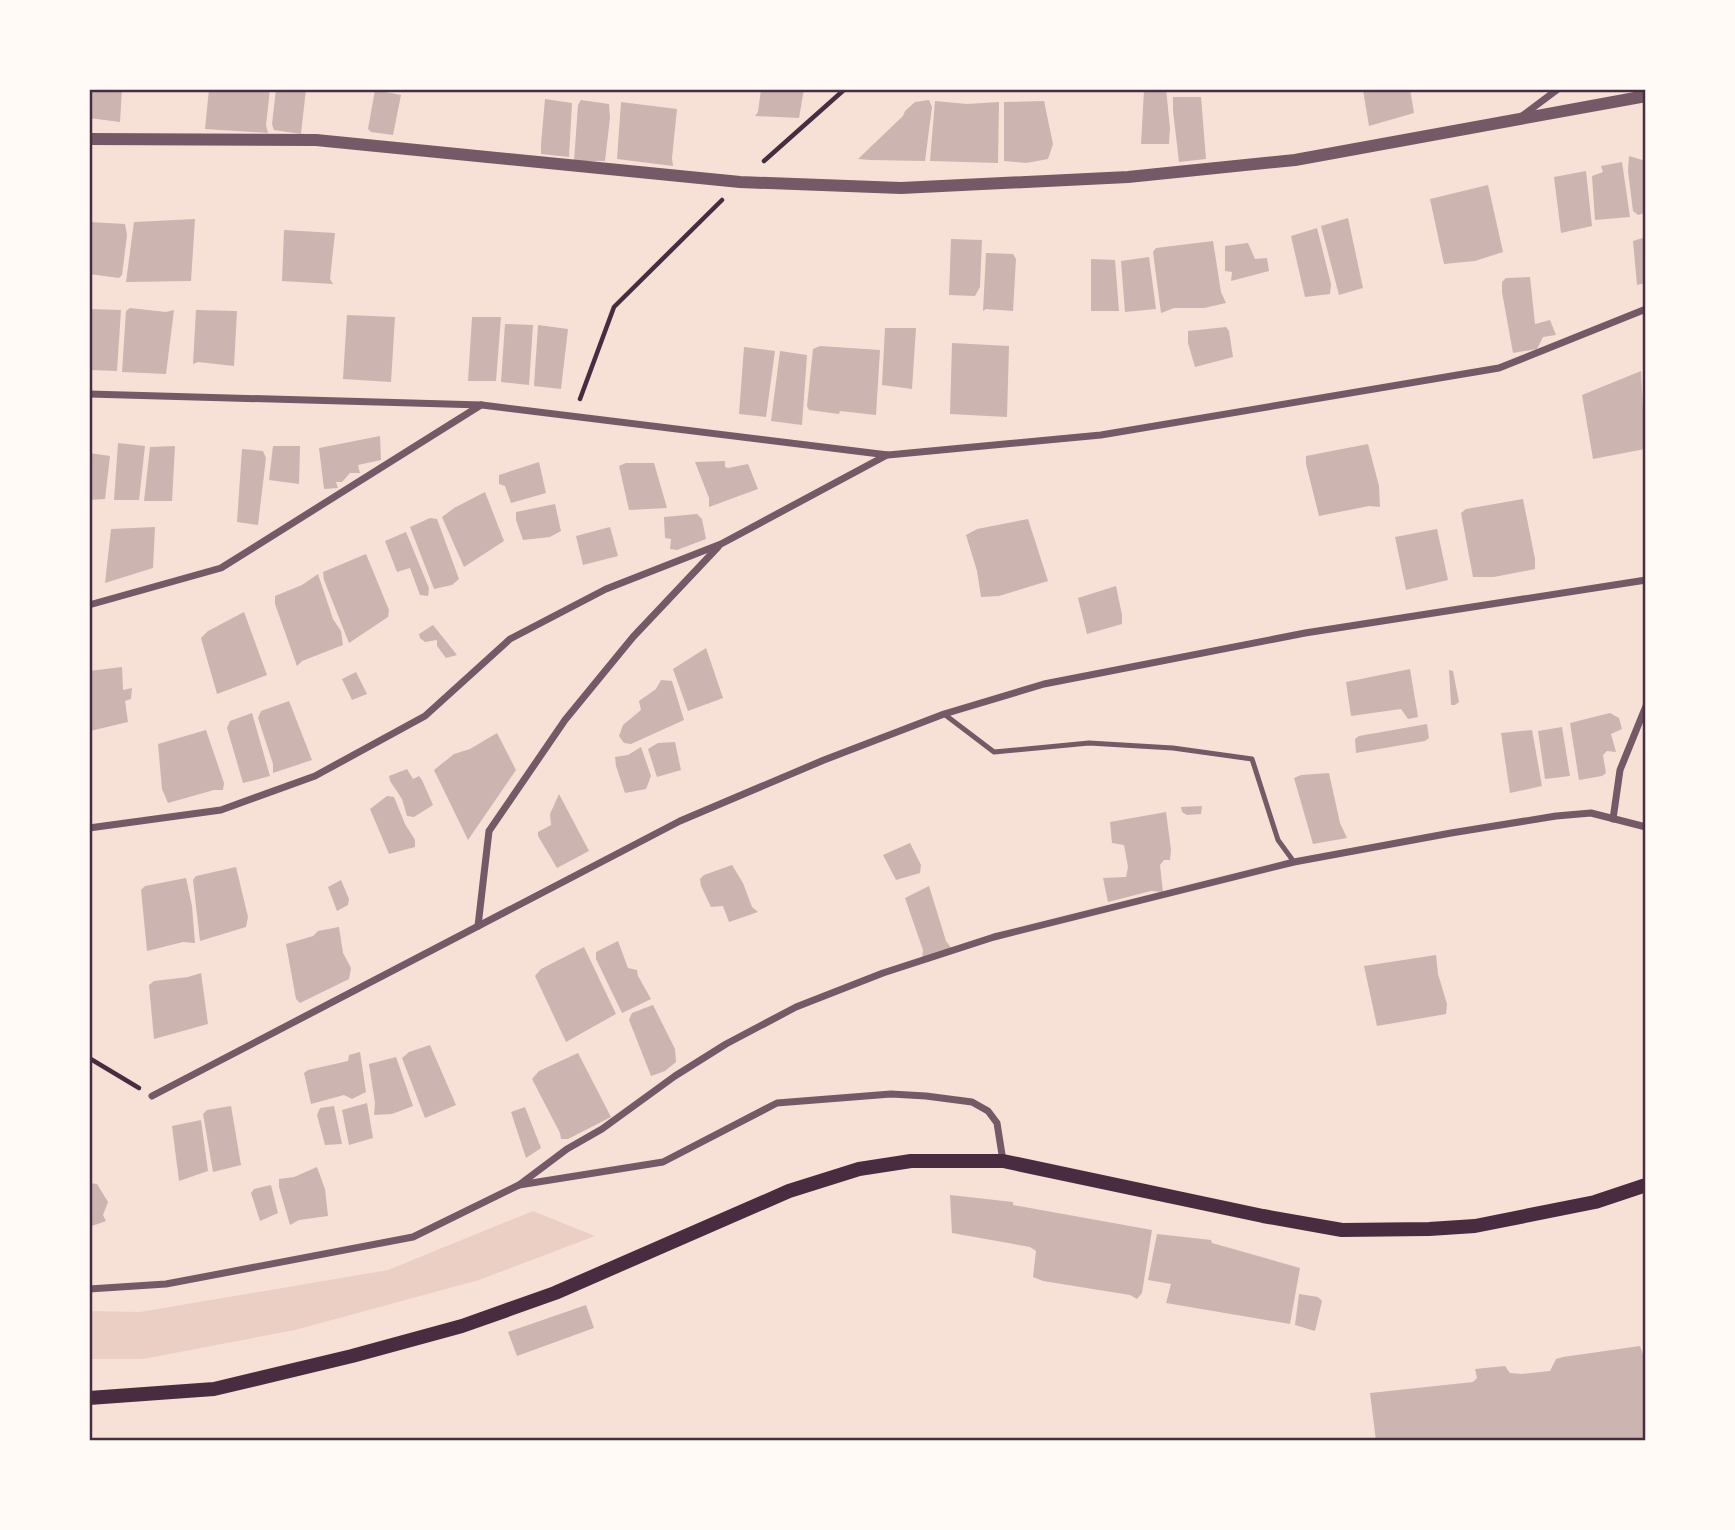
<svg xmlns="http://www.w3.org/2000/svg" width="1735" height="1530" font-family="'PT Sans Narrow',sans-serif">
	<rect width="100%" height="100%" fill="#f7e1d7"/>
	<polygon fill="#ebcfc5" points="533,1211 595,1236 479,1280 295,1330 143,1359 89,1359 89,1311 140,1312 388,1270"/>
	<g fill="#ccb4b1">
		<polygon points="89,89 122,89 120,122 89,118"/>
		<polygon points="209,89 270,89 266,125 268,133 205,129"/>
		<polygon points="276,89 306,89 301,134 274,130 272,124"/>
		<polygon points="761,89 804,89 799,118 755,116 758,112"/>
		<polygon points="1166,89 1170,128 1169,144 1141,144 1144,90"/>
		<polygon points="1375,89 1410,89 1414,113 1369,126 1363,90"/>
		<polygon points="375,90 401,95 393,135 371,132 368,129"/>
		<polygon points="1173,97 1201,97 1206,159 1179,162 1173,111"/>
		<polygon points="545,99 572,103 569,157 541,154 541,144"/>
		<polygon points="581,100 609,104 610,118 605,161 574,161 578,105"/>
		<polygon points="929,100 932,107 925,161 870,160 858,159 903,116 905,111 915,102"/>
		<polygon points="935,101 967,104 999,102 998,163 930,161"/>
		<polygon points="1044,101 1053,144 1048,159 1026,163 1004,161 1004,102"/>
		<polygon points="621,102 677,109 672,158 673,166 617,159"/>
		<polygon points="1629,156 1646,161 1646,213 1638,215 1633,211 1628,171"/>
		<polygon points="1622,162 1630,217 1595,220 1592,176 1603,172 1601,166"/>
		<polygon points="1586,171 1592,226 1561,233 1554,177"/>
		<polygon points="1488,185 1503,252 1475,261 1444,264 1430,199"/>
		<polygon points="1348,218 1363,288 1339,295 1321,226"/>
		<polygon points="195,219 191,281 126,282 134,222"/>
		<polygon points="89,222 125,224 127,235 122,275 119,278 89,274"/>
		<polygon points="1317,228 1331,284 1330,294 1305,297 1291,236"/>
		<polygon points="284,230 335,233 330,279 333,284 282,281"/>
		<polygon points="1646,237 1646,283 1637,285 1633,241"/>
		<polygon points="951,239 982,240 980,287 975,296 949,295"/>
		<polygon points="1213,241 1221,292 1226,303 1204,308 1174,308 1161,313 1153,252 1156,248"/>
		<polygon points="1248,243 1255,259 1267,258 1269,271 1231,281 1232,272 1225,271 1225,246"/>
		<polygon points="986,253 1013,254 1016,259 1013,311 986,309 983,311"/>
		<polygon points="1149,257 1156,309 1125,312 1121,261"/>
		<polygon points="1091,259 1115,260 1119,311 1091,311"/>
		<polygon points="1530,277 1535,324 1550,320 1556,335 1543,337 1537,349 1513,353 1502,292 1502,282 1506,278"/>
		<polygon points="130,308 166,312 174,310 166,374 122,372 126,311"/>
		<polygon points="89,309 121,310 117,371 89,370"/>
		<polygon points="196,310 237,311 234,366 198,362 193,364"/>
		<polygon points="347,315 395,317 391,382 343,379"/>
		<polygon points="472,317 501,317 496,381 468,381"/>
		<polygon points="505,324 533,325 529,385 501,382"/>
		<polygon points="538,325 568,329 561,389 534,386"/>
		<polygon points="1226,327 1229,331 1233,357 1195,367 1188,343 1188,331"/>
		<polygon points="885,328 916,328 912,389 882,385"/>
		<polygon points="952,343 1009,346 1007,417 950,414"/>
		<polygon points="820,346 880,350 876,415 840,411 839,414 809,410 807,406 813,349"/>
		<polygon points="744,347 775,351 766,417 739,414"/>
		<polygon points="780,351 807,355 802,425 771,421"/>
		<polygon points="1641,371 1645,449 1593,459 1582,395"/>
		<polygon points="380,436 381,460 358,465 360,473 350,473 342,482 336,482 338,488 324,489 319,448"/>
		<polygon points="118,443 145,446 139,500 114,500"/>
		<polygon points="1368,444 1379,486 1380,507 1369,506 1319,516 1306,464 1306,456"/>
		<polygon points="175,446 172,501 144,501 150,447"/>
		<polygon points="273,446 300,446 299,484 269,480"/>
		<polygon points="242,449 263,451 266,458 258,525 237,522"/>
		<polygon points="89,453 110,456 105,499 89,500"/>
		<polygon points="725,461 725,467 728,468 748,464 758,489 709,507 709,498 695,462"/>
		<polygon points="539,462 546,493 511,503 505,486 499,484 499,475"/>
		<polygon points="626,463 654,463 667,508 629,510 619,466"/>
		<polygon points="485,492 504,541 464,567 442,517 454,508"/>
		<polygon points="1523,499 1535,559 1535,569 1494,577 1473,577 1461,513 1466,509"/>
		<polygon points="555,504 561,531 550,537 523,540 516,520 516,512"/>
		<polygon points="697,514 702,519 706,539 677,550 670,549 671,539 665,538 664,517"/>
		<polygon points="430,518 437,519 459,579 452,585 434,589 410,527"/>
		<polygon points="1028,519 1048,581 999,596 981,597 977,571 966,535 977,529"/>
		<polygon points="155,527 153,568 105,583 111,529"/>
		<polygon points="610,527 618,556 583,565 576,536"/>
		<polygon points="1437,529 1448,580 1406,590 1395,537"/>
		<polygon points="406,532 429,588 428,596 420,595 410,568 397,572 385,541"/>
		<polygon points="366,554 389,610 388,617 349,643 324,580 323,572"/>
		<polygon points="318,574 333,619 341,631 343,645 302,661 297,666 275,604 275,596 302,585"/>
		<polygon points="1116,586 1122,615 1122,624 1087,634 1078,598"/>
		<polygon points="244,612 267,675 217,694 201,638 208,631"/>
		<polygon points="433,625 457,655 446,658 437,646 437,640 425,642 420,638 419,634"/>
		<polygon points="706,648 723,698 688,711 673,669"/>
		<polygon points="122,667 123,690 132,688 131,699 125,701 128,722 90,731 89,671"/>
		<polygon points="1410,669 1418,717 1408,719 1401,709 1351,716 1346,682"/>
		<polygon points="1449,670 1453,671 1459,702 1455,705 1451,705"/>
		<polygon points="356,672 367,694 352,700 342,679"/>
		<polygon points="661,680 672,681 684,720 631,744 624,743 619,736 623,725 641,710 639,701 656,689"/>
		<polygon points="289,701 312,760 273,773 273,764 258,718 261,711"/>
		<polygon points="252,713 270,776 243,783 227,728 230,721"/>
		<polygon points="1610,713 1619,718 1622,729 1611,734 1616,752 1607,751 1603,755 1606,773 1602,776 1579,780 1570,723"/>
		<polygon points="1427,724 1429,738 1425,741 1356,753 1355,739 1359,736"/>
		<polygon points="1562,727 1570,776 1545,779 1538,731"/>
		<polygon points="206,730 224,783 223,790 214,790 168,803 162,789 158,744"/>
		<polygon points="1532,730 1542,786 1510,793 1501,733"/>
		<polygon points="497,733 516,770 468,840 434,770 454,754 470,749"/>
		<polygon points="675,742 681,770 657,777 648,749 658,743"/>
		<polygon points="641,747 651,776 646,789 625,793 616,766 615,757 628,755"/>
		<polygon points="407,769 413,779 419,776 422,780 433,805 414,817 407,816 402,799 390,781 389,776"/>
		<polygon points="1329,773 1340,823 1347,838 1313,844 1294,778 1301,775"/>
		<polygon points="559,794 589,851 557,868 538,836 538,832 551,825 550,814"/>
		<polygon points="387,796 394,797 405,824 415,840 415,847 389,854 370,809"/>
		<polygon points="1202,806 1201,814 1187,815 1182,812 1181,807"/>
		<polygon points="1166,812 1171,850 1170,860 1164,860 1160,865 1163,892 1151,891 1108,902 1103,878 1126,877 1128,867 1124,845 1112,843 1110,822"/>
		<polygon points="910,843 921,865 920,873 896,880 883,855"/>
		<polygon points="732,865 743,883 752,907 758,912 729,922 723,906 711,907 701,886 700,879 704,875"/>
		<polygon points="236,867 248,917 246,927 200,941 193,880 196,876"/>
		<polygon points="186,878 192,906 195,943 183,942 147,951 141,890 145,886"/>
		<polygon points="341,880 349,899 348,905 337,911 328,887"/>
		<polygon points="929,886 946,941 952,949 922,960 923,950 905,898"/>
		<polygon points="339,927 343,953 351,968 349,979 300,1003 296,999 286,944 313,936 318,931"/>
		<polygon points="618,941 628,968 637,970 638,976 651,999 622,1013 596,959 596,952"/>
		<polygon points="584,947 616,1014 566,1042 535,976 541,969"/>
		<polygon points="1436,955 1438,974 1447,1004 1446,1014 1377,1026 1364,966"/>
		<polygon points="201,973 208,1024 154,1039 149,985 154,981 188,977"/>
		<polygon points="653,1005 675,1049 676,1062 665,1071 651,1076 629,1020 632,1013"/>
		<polygon points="430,1045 456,1105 425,1118 402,1058 409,1052"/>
		<polygon points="360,1052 366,1092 352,1099 344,1095 311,1104 304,1073 308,1070 348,1061 349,1055"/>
		<polygon points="578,1053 611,1117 568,1139 561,1139 560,1133 532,1079 539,1071"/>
		<polygon points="396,1057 413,1106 392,1114 374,1115 375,1103 369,1064"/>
		<polygon points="367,1103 373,1138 349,1145 342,1110"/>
		<polygon points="231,1106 241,1165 213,1172 203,1114 207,1110"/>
		<polygon points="334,1106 342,1144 325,1145 317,1115 320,1108"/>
		<polygon points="525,1107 541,1148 526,1158 511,1112"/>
		<polygon points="201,1120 208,1171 179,1181 172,1126"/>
		<polygon points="317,1167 325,1189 328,1216 299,1220 290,1225 279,1187 279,1179 294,1177"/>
		<polygon points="89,1183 97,1184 108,1202 103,1215 106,1221 89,1227"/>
		<polygon points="271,1185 278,1213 260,1221 251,1193 254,1189"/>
		<polygon points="950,1195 1013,1202 1013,1205 1152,1230 1142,1293 1137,1299 1130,1295 1043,1281 1033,1277 1036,1251 1030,1247 952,1233"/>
		<polygon points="1157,1234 1211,1240 1212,1243 1300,1268 1290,1324 1166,1303 1171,1284 1148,1280"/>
		<polygon points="1299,1294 1318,1297 1322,1301 1315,1331 1295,1325"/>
		<polygon points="586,1305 594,1328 517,1356 508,1332"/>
		<polygon points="1640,1346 1644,1357 1646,1357 1646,1441 1376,1441 1370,1393 1473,1382 1477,1378 1475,1369 1505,1366 1510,1373 1522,1374 1550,1371 1556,1359 1563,1357"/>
	</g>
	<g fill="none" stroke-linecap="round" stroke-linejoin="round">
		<g stroke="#4a2c40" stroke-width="4.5">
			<polyline points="764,161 845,89"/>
			<polyline points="580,399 614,307 722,200"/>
			<polyline points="89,1058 139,1088"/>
		</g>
		<polyline stroke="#755966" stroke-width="5" points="944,714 994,752 1089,743 1173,748 1252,759 1278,840 1294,862"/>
		<g stroke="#755966" stroke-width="7">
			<polyline points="1522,116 1558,89"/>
			<polyline points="89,394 482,405 888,455 1101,435 1499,368 1646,309"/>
			<polyline points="89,605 221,568 481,405"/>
			<polyline points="1613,819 1620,770 1646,706"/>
			<polyline points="89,828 221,810 315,776 425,716 510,639 606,589 721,544 887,455"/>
			<polyline points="478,926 489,831 565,720 633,637 718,547"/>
			<polyline points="152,1096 680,821 824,760 944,714 1044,684 1305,633 1646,580"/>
			<polyline points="519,1185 567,1149 602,1129 675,1076 726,1044 796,1007 883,973 994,937 1294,862 1451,833 1556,816 1591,813 1646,827"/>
			<polyline points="89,1289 166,1284 413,1237 519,1185 663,1162 777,1103 891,1094 926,1096 972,1102 988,1111 997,1123 1003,1161"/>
		</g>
		<polyline stroke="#755966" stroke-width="12" points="89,139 316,140 740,182 901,188 1128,177 1295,160 1646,96"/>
		<polyline stroke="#4a2c40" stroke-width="14" points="89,1398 214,1389 352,1356 462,1326 555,1293 789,1191 859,1169 911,1161 1003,1161 1263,1216 1342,1230 1429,1229 1475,1226 1595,1202 1646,1185"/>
	</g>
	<rect width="1735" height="1530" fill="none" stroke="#fffaf5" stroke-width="182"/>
	<rect x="91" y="91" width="1553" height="1348" fill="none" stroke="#4a2c40" stroke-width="2.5"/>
</svg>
